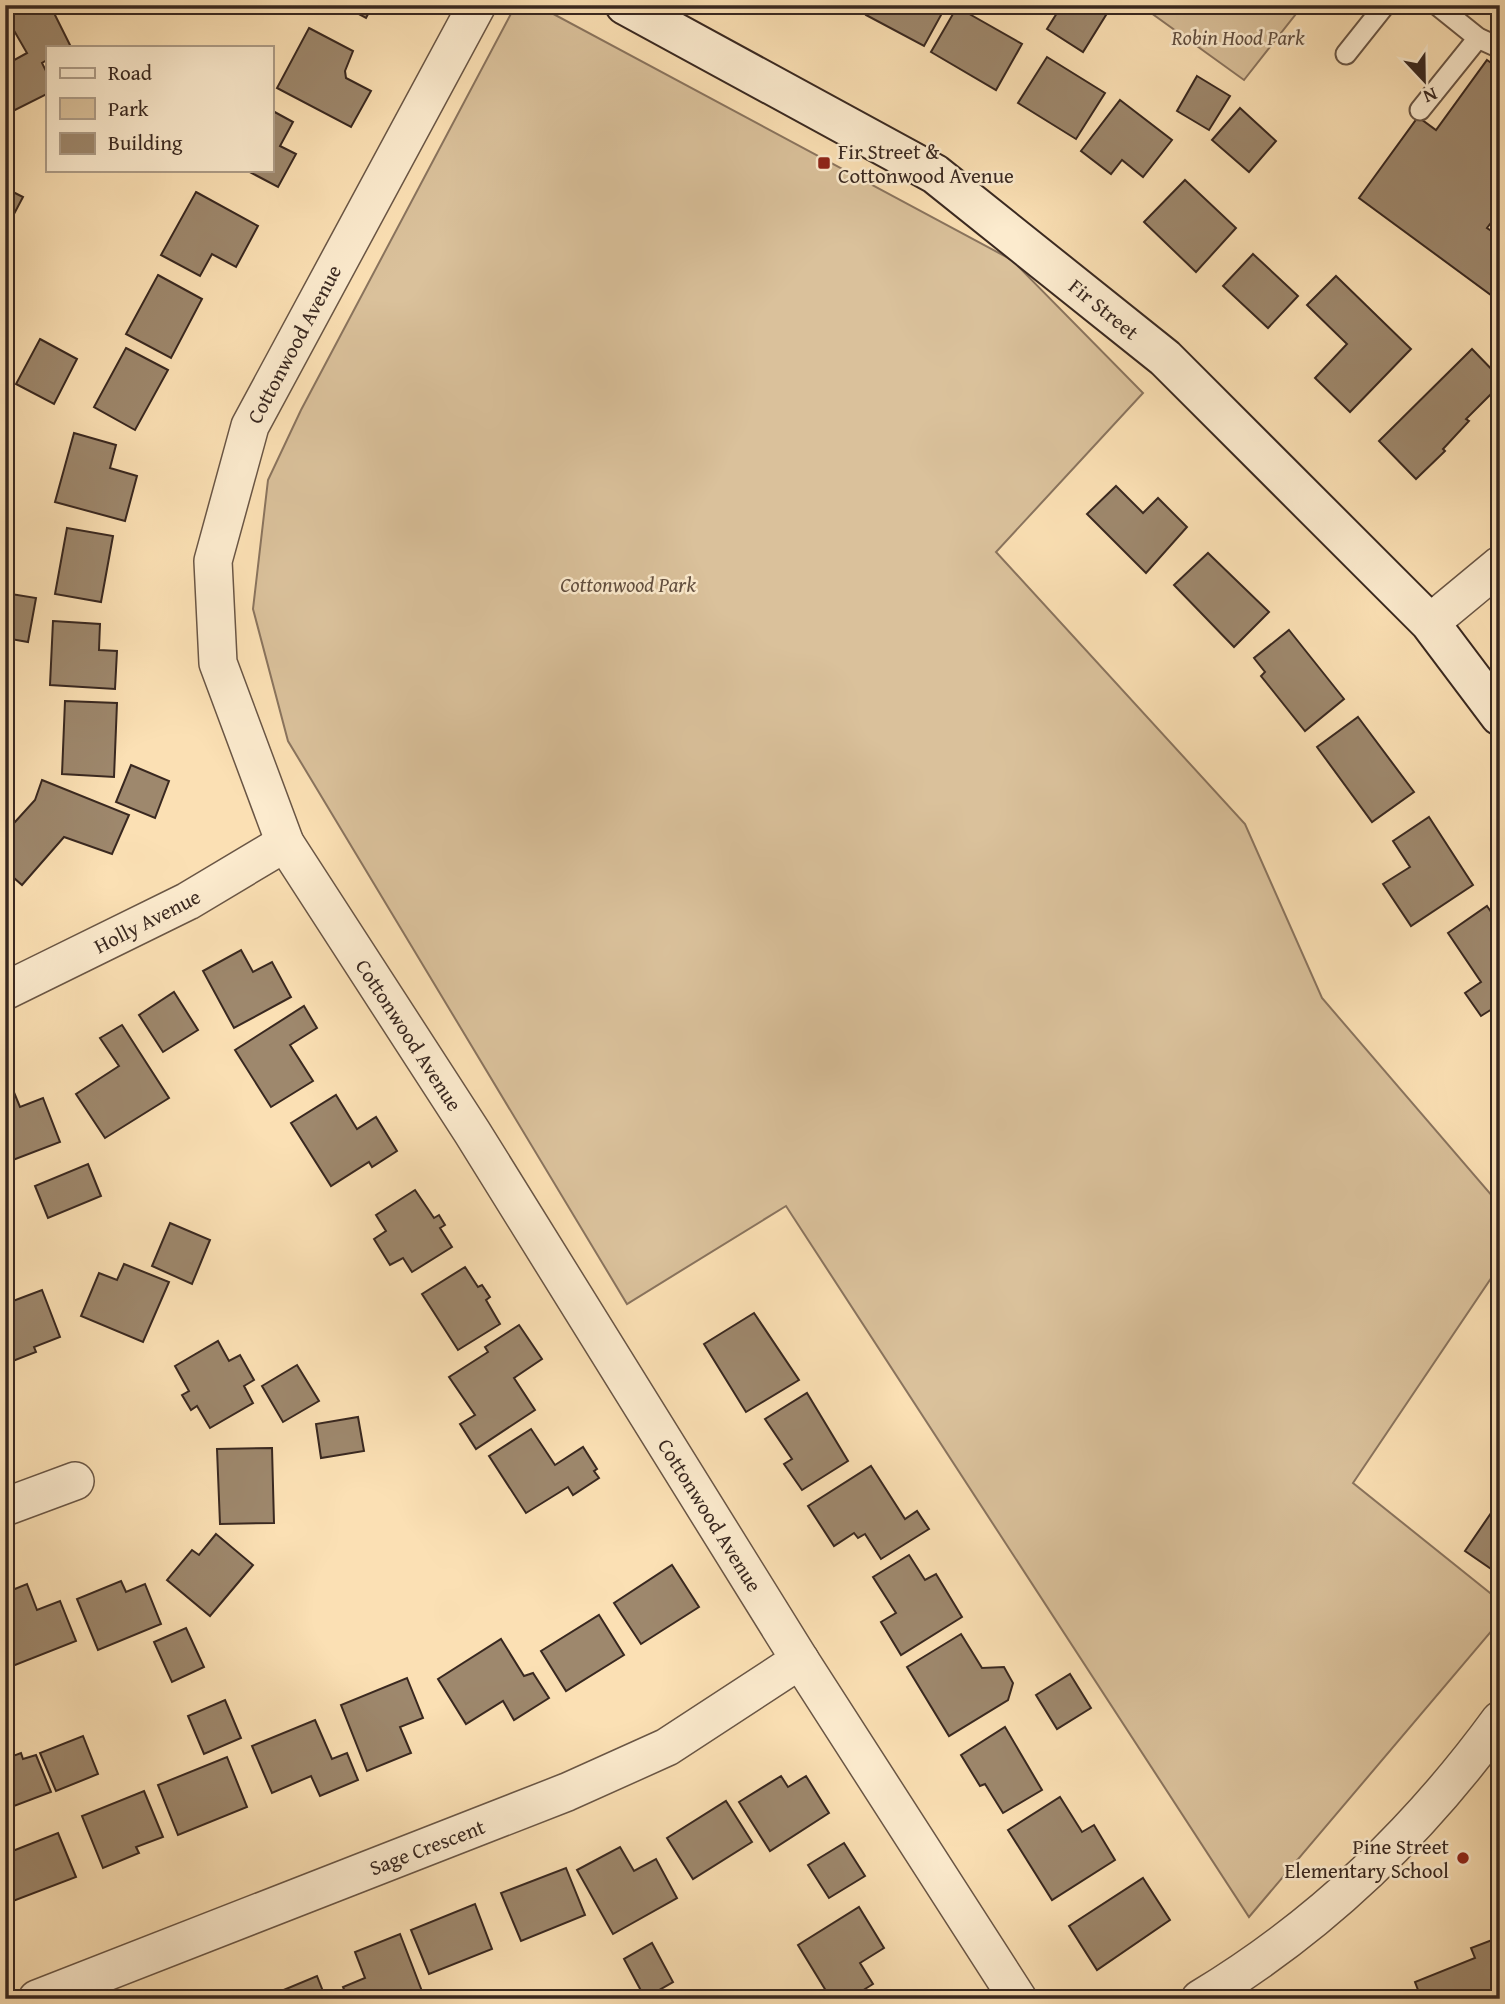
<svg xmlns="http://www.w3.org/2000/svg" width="1505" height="2004" font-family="'Gentium Book Plus',serif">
	<rect width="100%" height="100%" fill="#fbe0b4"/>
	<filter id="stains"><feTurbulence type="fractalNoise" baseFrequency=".00286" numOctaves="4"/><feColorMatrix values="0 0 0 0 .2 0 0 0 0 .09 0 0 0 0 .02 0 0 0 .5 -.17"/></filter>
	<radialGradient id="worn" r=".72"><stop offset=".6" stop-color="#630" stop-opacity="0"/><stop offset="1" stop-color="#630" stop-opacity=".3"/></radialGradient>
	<g fill="#dac19b" stroke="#8a745e" stroke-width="2">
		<polygon points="1140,5 1303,5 1244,80"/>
		<polygon points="514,8 546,10 1012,260 1143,393 996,552 1245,824 1322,998 1500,1205 1500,1265 1353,1483 1500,1601 1500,1621 1249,1917 786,1206 627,1304 288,741 253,609 268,480 301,410"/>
	</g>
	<g fill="#9e886d" stroke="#392820" stroke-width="2">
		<polygon points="14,5 50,5 71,47 47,47 47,60 42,63 47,73 47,94 13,111 5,101 5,65 27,53 5,15 5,10"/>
		<polygon points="342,5 373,5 366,18"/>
		<polygon points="871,5 945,5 946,6 924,46 866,15"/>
		<polygon points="1062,5 1091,5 1106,15 1083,52 1047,29"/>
		<polygon points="957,7 1022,44 996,90 931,52"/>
		<polygon points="309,28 353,51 345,71 346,78 371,91 351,127 277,88"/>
		<polygon points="1047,57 1105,93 1076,139 1018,103"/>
		<polygon points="1487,60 1500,69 1500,211 1487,228 1500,237 1499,301 1359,198 1418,117 1436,130"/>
		<polygon points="1197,76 1230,96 1209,130 1177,111"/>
		<polygon points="1120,100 1172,140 1143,177 1122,160 1111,174 1081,151"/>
		<polygon points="1240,108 1276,141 1249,172 1212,140"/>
		<polygon points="271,110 293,122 280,146 296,154 278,187 246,170 271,170"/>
		<polygon points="1185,180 1236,228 1196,272 1144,222"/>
		<polygon points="5,188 23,197 5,231"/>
		<polygon points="196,192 258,226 236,267 212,254 200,276 161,255"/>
		<polygon points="1253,254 1298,296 1268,328 1223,286"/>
		<polygon points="158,275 202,299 171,358 126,334"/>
		<polygon points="1336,276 1411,349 1350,412 1315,378 1347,344 1307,305"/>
		<polygon points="40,339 77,359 54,404 16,384"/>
		<polygon points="126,348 168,370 135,430 94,407"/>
		<polygon points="1472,349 1500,378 1500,385 1466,419 1469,421 1443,449 1445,451 1416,479 1379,441"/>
		<polygon points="74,433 116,445 110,468 137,476 125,521 55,502"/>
		<polygon points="1116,486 1143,513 1158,498 1187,527 1146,573 1087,514"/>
		<polygon points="67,528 113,536 101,602 55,594"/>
		<polygon points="1208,553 1269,612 1234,647 1174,585"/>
		<polygon points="5,593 36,598 28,642 5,638"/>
		<polygon points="53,621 100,624 99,650 117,651 115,689 50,685"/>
		<polygon points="1289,630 1344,699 1305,731 1261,676 1265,672 1254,658"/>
		<polygon points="65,701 117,703 114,777 62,774"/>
		<polygon points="1358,717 1414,792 1372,822 1317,747"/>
		<polygon points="131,765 169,781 155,818 116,802"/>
		<polygon points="42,780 129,815 112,854 64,837 22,885 5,870 5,833 35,800"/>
		<polygon points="1429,817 1473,885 1411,926 1383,884 1410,867 1393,841"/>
		<polygon points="1487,906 1500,925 1500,1004 1481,1016 1465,993 1481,982 1448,933"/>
		<polygon points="241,950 253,972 272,962 291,997 234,1028 203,971"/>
		<polygon points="174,992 198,1030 163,1052 139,1015"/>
		<polygon points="304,1006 317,1028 290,1045 313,1081 271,1107 235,1050"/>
		<polygon points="122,1025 169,1098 105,1138 76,1094 119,1066 100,1038"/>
		<polygon points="13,1090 20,1107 43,1098 60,1142 5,1163 5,1093"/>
		<polygon points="336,1095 357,1129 376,1117 397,1151 372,1167 369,1162 331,1186 291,1123"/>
		<polygon points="88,1164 101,1196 48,1218 35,1186"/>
		<polygon points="415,1190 434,1218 439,1215 445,1225 440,1228 452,1247 412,1272 403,1258 390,1265 374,1239 386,1231 376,1215"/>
		<polygon points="170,1223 210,1240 192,1284 152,1266"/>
		<polygon points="124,1264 169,1282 143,1342 81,1316 99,1273 117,1280"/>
		<polygon points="465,1267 478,1287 482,1285 490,1297 486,1300 500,1324 458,1350 422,1294"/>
		<polygon points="42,1290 60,1337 34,1347 36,1352 5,1364 5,1304"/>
		<polygon points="754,1313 799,1380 746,1412 704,1344"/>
		<polygon points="519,1325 542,1359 514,1378 535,1410 476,1449 460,1424 475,1415 449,1377 488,1352 485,1347"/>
		<polygon points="218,1341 229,1361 240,1355 254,1380 244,1386 253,1403 210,1428 197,1406 191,1410 182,1395 189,1391 175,1366"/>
		<polygon points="297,1365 319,1401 283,1422 262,1386"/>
		<polygon points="807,1393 848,1461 802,1490 784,1464 792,1459 765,1419"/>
		<polygon points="358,1417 364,1451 321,1458 316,1424"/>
		<polygon points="531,1429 555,1465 583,1447 597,1469 594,1471 599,1478 573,1495 568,1487 526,1513 489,1456"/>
		<polygon points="272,1448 274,1523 220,1524 217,1449"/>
		<polygon points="871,1466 905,1519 917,1511 929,1529 881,1559 865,1534 858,1538 854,1533 834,1546 808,1506"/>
		<polygon points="1500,1500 1500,1575 1465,1551"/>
		<polygon points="216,1534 253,1565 210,1616 167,1580 192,1550 199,1555"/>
		<polygon points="909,1555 925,1580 936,1574 962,1617 901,1655 881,1622 896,1613 873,1577"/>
		<polygon points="672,1565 699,1607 641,1644 614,1603"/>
		<polygon points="121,1581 126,1592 145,1584 161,1624 98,1650 77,1599"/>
		<polygon points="27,1584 37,1610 60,1601 76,1641 10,1667 5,1656 5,1593"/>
		<polygon points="599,1615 624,1655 566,1691 541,1651"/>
		<polygon points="186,1628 204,1667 172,1682 154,1642"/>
		<polygon points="961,1634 982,1668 1004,1667 1013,1683 1008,1700 949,1736 907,1667"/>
		<polygon points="501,1639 524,1676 533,1673 549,1698 514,1720 503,1701 466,1724 438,1679"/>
		<polygon points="1070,1674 1091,1708 1057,1729 1036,1695"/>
		<polygon points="407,1678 423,1718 400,1727 411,1753 367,1771 341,1705"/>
		<polygon points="225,1700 241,1738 204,1754 188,1716"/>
		<polygon points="315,1720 332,1759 347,1753 358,1780 320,1796 311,1776 272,1793 252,1746"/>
		<polygon points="1005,1727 1042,1790 1003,1813 985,1784 980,1786 961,1755"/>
		<polygon points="83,1736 98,1774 56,1791 40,1753"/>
		<polygon points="21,1753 23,1759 36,1755 51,1792 14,1806 5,1784 5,1766 12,1764 10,1757"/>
		<polygon points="227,1757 247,1807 178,1835 158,1785"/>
		<polygon points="781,1776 788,1787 806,1776 829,1813 770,1851 739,1802"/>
		<polygon points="144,1791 163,1837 136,1847 139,1853 103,1868 82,1816"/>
		<polygon points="1060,1797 1082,1832 1094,1825 1115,1860 1052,1900 1008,1830"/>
		<polygon points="726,1801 752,1842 693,1879 667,1838"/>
		<polygon points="58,1833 76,1877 13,1901 5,1882 5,1854"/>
		<polygon points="844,1843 865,1876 829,1898 808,1865"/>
		<polygon points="620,1847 634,1871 656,1859 677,1898 613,1934 577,1870"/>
		<polygon points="566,1868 585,1915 521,1941 501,1893"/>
		<polygon points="1143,1878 1170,1920 1097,1970 1069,1926"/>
		<polygon points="475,1904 492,1949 429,1974 411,1930"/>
		<polygon points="859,1907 884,1948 860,1963 873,1984 849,1999 831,1999 798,1945"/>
		<polygon points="400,1934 425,1999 348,1999 343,1987 365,1978 355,1952"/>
		<polygon points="1500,1937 1500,1999 1396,1999 1418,1990 1415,1982 1475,1958 1471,1948"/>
		<polygon points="652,1943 673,1982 645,1998 624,1959"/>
		<polygon points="317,1976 326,1999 262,1999"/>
	</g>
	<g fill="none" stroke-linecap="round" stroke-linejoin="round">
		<g stroke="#6a5645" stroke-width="23">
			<g id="lane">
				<polyline points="1437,5 1478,38 1500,48"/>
				<polyline points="1346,54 1385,5"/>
				<polyline points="1420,110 1478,38"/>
			</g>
		</g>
		<g stroke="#6a5645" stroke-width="40">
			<g id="street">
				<polyline points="477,5 250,426 213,561 218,663 285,843 472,1132 800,1660 1018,1999"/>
				<polyline points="1430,623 1500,565"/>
				<polyline points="5,991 188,901 285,843"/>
				<polyline points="5,1507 75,1481"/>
				<polyline points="37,1999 567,1792 667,1747 800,1660"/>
				<path d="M1200,1999C1318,1928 1419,1831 1500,1720"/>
			</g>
		</g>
		<g stroke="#392820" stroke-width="42">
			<polyline id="secondary" points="625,5 935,174 1165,358 1430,623 1500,716"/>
		</g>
		<use href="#lane" stroke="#fcebce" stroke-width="19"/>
		<use href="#street" stroke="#fcebce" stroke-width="37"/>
		<use href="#secondary" stroke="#fcebce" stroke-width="38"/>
	</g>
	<g fill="#8f2418" stroke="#fcebce" stroke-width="2.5">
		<rect x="817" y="156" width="14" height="14" rx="3.5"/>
		<circle cx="1463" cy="1858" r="7"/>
	</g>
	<g text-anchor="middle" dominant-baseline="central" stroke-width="5" stroke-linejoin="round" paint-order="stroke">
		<g font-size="21" font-style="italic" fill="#614e3f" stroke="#fcebce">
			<text x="1238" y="37">Robin Hood Park</text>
			<text x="628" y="584">Cottonwood Park</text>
		</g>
		<g font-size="21" fill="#392820" stroke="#fcebce" text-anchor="start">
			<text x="838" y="151">Fir Street &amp;<tspan x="838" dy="24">Cottonwood Avenue</tspan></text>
			<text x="1449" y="1846" text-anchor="end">Pine Street<tspan x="1449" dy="24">Elementary School</tspan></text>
		</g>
		<g font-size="21" fill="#392820" stroke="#fcebce">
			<text transform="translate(1104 309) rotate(39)">Fir Street</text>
			<text transform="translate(294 344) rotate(-62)">Cottonwood Avenue</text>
			<text transform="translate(147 921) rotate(-27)">Holly Avenue</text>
			<text transform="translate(409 1035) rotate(57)">Cottonwood Avenue</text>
			<text transform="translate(710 1515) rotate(58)">Cottonwood Avenue</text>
			<text transform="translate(427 1847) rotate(-21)">Sage Crescent</text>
		</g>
	</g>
	<rect width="1505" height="2004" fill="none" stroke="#fbe0b4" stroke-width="28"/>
	<rect x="7" y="7" width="1491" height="1990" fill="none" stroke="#392820" stroke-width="3.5"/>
	<rect x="14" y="14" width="1477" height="1976" fill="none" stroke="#392820" stroke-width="2"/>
	<rect x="46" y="46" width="228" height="126" fill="#fcebce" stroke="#ae9d88" stroke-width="2"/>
	<rect x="60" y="68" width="35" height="10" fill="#fcebce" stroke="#ae9d88" stroke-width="2"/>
	<text x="108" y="80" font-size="21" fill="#392820">Road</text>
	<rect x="60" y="98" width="35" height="21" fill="#dac19b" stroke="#ae9d88" stroke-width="2"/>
	<text x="108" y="116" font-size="21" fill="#392820">Park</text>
	<rect x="60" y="133" width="35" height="21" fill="#9e886d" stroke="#ae9d88" stroke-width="2"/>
	<text x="108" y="150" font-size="21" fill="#392820">Building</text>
	<g transform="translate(1424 80) rotate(158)" stroke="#fcebce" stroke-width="5" paint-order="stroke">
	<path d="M0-5L12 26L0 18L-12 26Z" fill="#392820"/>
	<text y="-10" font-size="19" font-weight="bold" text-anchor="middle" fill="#392820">N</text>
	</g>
	<rect width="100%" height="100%" filter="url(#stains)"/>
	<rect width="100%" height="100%" fill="url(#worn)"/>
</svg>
